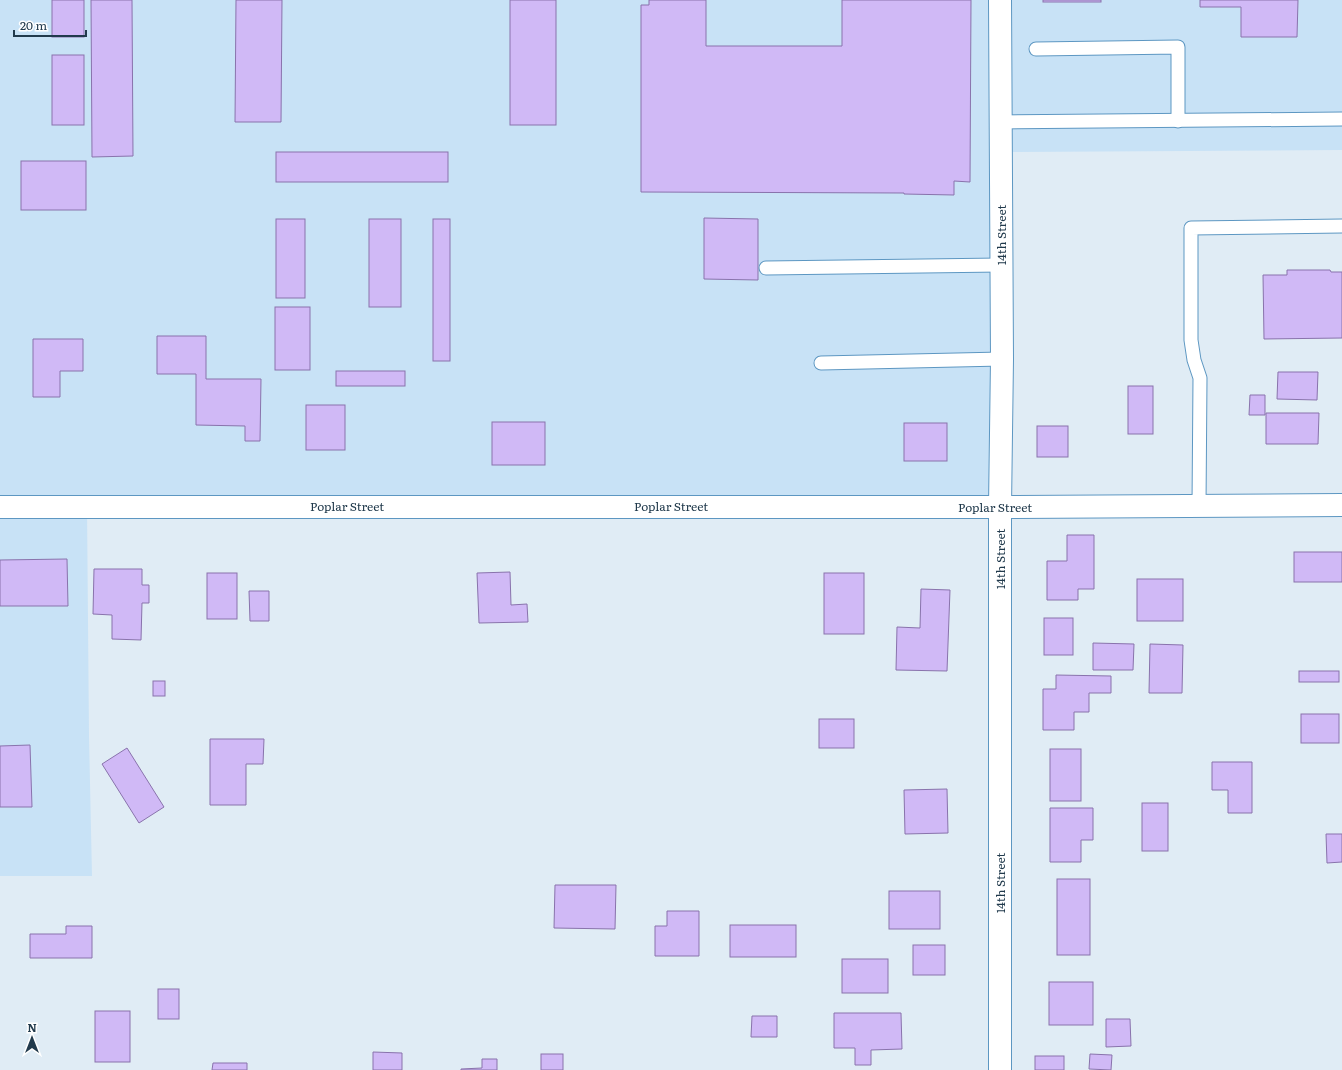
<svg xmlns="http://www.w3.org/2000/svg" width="1342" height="1070" font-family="Literata,serif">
	<rect width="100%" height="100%" fill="#e0ecf5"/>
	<polygon fill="#c8e2f6" points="0,0 1342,0 1342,150 1001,152 1000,507 87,506 89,736 92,876 0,876"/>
	<g fill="#d0b9f6" stroke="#8973ac">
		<rect x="52" y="0" width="32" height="37"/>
		<polygon points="91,0 132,0 133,156 92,157"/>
		<polygon points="236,0 282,0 281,122 235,122"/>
		<rect x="510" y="0" width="46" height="125"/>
		<polygon points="649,0 706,0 706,46 842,46 842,0 971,0 970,182 954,181 954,195 904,194 904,193 641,192 641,5 649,5"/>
		<rect x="1043" y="0" width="58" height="2"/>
		<polygon points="1200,0 1298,0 1297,37 1241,37 1241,7 1200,7"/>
		<rect x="52" y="55" width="32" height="70"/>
		<rect x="276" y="152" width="172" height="30"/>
		<rect x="21" y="161" width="65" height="49"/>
		<polygon points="704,218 758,219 758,280 704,279"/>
		<rect x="276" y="219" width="29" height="79"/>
		<rect x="369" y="219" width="32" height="88"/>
		<rect x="433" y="219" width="17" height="142"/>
		<polygon points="1287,270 1330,270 1331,272 1342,272 1342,338 1264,339 1263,275 1287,275"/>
		<rect x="275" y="307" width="35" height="63"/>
		<polygon points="157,336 206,336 206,379 261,379 260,441 245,441 245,426 196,425 196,374 157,374"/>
		<polygon points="33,339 83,339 83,371 60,371 60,397 33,397"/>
		<rect x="336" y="371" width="69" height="15"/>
		<polygon points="1278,372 1318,372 1317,400 1277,399"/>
		<rect x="1128" y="386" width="25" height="48"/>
		<polygon points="1250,395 1265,395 1265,415 1249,415"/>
		<rect x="306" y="405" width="39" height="45"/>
		<polygon points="1266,413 1319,413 1318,444 1266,444"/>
		<rect x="492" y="422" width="53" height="43"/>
		<rect x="904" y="423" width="43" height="38"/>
		<rect x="1037" y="426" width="31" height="31"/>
		<polygon points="1067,535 1094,535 1094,589 1078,589 1078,600 1047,600 1047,561 1067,561"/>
		<rect x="1294" y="552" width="48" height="30"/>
		<polygon points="67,559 68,606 0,606 0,560"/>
		<polygon points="94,569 142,569 142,585 149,585 149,603 142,603 141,640 112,639 112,615 93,614"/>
		<polygon points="510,572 511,605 527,604 528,622 479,623 477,573"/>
		<rect x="207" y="573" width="30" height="46"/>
		<rect x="824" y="573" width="40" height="61"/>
		<rect x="1137" y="579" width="46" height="42"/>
		<polygon points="921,589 950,590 947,671 896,670 897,627 920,628"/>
		<polygon points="249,591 269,591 269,621 250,621"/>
		<rect x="1044" y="618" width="29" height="37"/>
		<polygon points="1093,643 1134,644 1133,670 1093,670"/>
		<polygon points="1150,644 1183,645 1182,693 1149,693"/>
		<rect x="1299" y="671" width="40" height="11"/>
		<polygon points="1056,675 1111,676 1111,693 1089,693 1089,712 1074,712 1074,730 1043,730 1043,689 1056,689"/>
		<rect x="153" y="681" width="12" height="15"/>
		<rect x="1301" y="714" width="38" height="29"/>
		<rect x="819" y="719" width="35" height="29"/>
		<polygon points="210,739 264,739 263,764 246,764 246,805 210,805"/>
		<polygon points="30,745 32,807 0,807 0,746"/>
		<polygon points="127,748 164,807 139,823 102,764"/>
		<rect x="1050" y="749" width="31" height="52"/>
		<polygon points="1212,762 1252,762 1252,813 1228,813 1228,790 1212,790"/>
		<polygon points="947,789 948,833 905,834 904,790"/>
		<rect x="1142" y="803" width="26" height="48"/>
		<polygon points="1050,808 1093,808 1093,840 1081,840 1081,862 1050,862"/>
		<polygon points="1326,834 1342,834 1342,862 1327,863"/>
		<rect x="1057" y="879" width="33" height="76"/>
		<polygon points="555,885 616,885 615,929 554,928"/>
		<rect x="889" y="891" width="51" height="38"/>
		<polygon points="667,911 699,911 699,956 655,956 655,926 667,926"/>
		<rect x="730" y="925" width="66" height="32"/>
		<polygon points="66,926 92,926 92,958 30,958 30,934 66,934"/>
		<rect x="913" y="945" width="32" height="30"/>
		<rect x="842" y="959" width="46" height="34"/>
		<rect x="1049" y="982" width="44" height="43"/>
		<rect x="158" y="989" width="21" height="30"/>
		<rect x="95" y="1011" width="35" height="51"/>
		<polygon points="834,1013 901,1013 902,1049 871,1050 871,1065 855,1065 855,1048 834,1048"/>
		<polygon points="752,1016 777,1016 777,1037 751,1037"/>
		<polygon points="1106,1019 1130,1019 1131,1046 1106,1047"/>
		<polygon points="373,1052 402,1053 402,1070 373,1070"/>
		<rect x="541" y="1054" width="22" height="16"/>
		<polygon points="1090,1054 1112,1055 1111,1070 1089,1069"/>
		<rect x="1035" y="1056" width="29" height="14"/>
		<polygon points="482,1059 497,1059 497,1070 461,1070 461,1069 482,1068"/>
		<polygon points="213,1063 247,1063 247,1070 212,1070"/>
	</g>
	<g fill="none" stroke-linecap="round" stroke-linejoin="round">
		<g stroke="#5d97c2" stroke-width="15">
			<g id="service">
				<polyline points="1036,49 1178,47 1178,121"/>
				<polyline points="1000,122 1342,119"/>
				<polyline points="766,268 1001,265"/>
				<polyline points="821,363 1002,359"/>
				<polyline points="1199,506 1200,378 1194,360 1191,340 1191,228 1342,226"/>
			</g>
		</g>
		<g stroke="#5d97c2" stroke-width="24">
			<g id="minor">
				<polyline points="1000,0 1002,359 1000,507 1000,1070"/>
				<polyline points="0,507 1000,507 1342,505"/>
			</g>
		</g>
		<use href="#service" stroke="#fff" stroke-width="13"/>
		<use href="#minor" stroke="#fff" stroke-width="22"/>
	</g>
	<g text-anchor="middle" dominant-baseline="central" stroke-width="3.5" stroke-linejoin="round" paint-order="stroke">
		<g font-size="12" fill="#213a4c" stroke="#fff">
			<text transform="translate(1001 235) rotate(-90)">14th Street</text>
			<text x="347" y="506">Poplar Street</text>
			<text x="671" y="506">Poplar Street</text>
			<text x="995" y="507">Poplar Street</text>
			<text transform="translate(1000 559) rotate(-90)">14th Street</text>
			<text transform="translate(1000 883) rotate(-90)">14th Street</text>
		</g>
	</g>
	<g transform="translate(32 1038)" stroke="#ffffff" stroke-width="3" paint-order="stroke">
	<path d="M0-3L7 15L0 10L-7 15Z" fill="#213a4c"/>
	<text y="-6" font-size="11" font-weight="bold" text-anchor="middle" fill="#213a4c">N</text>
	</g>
	<path d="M14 30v6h72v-6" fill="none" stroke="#213a4c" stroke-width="2"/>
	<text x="20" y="30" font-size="12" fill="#213a4c" stroke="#ffffff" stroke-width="3" paint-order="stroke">20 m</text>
</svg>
